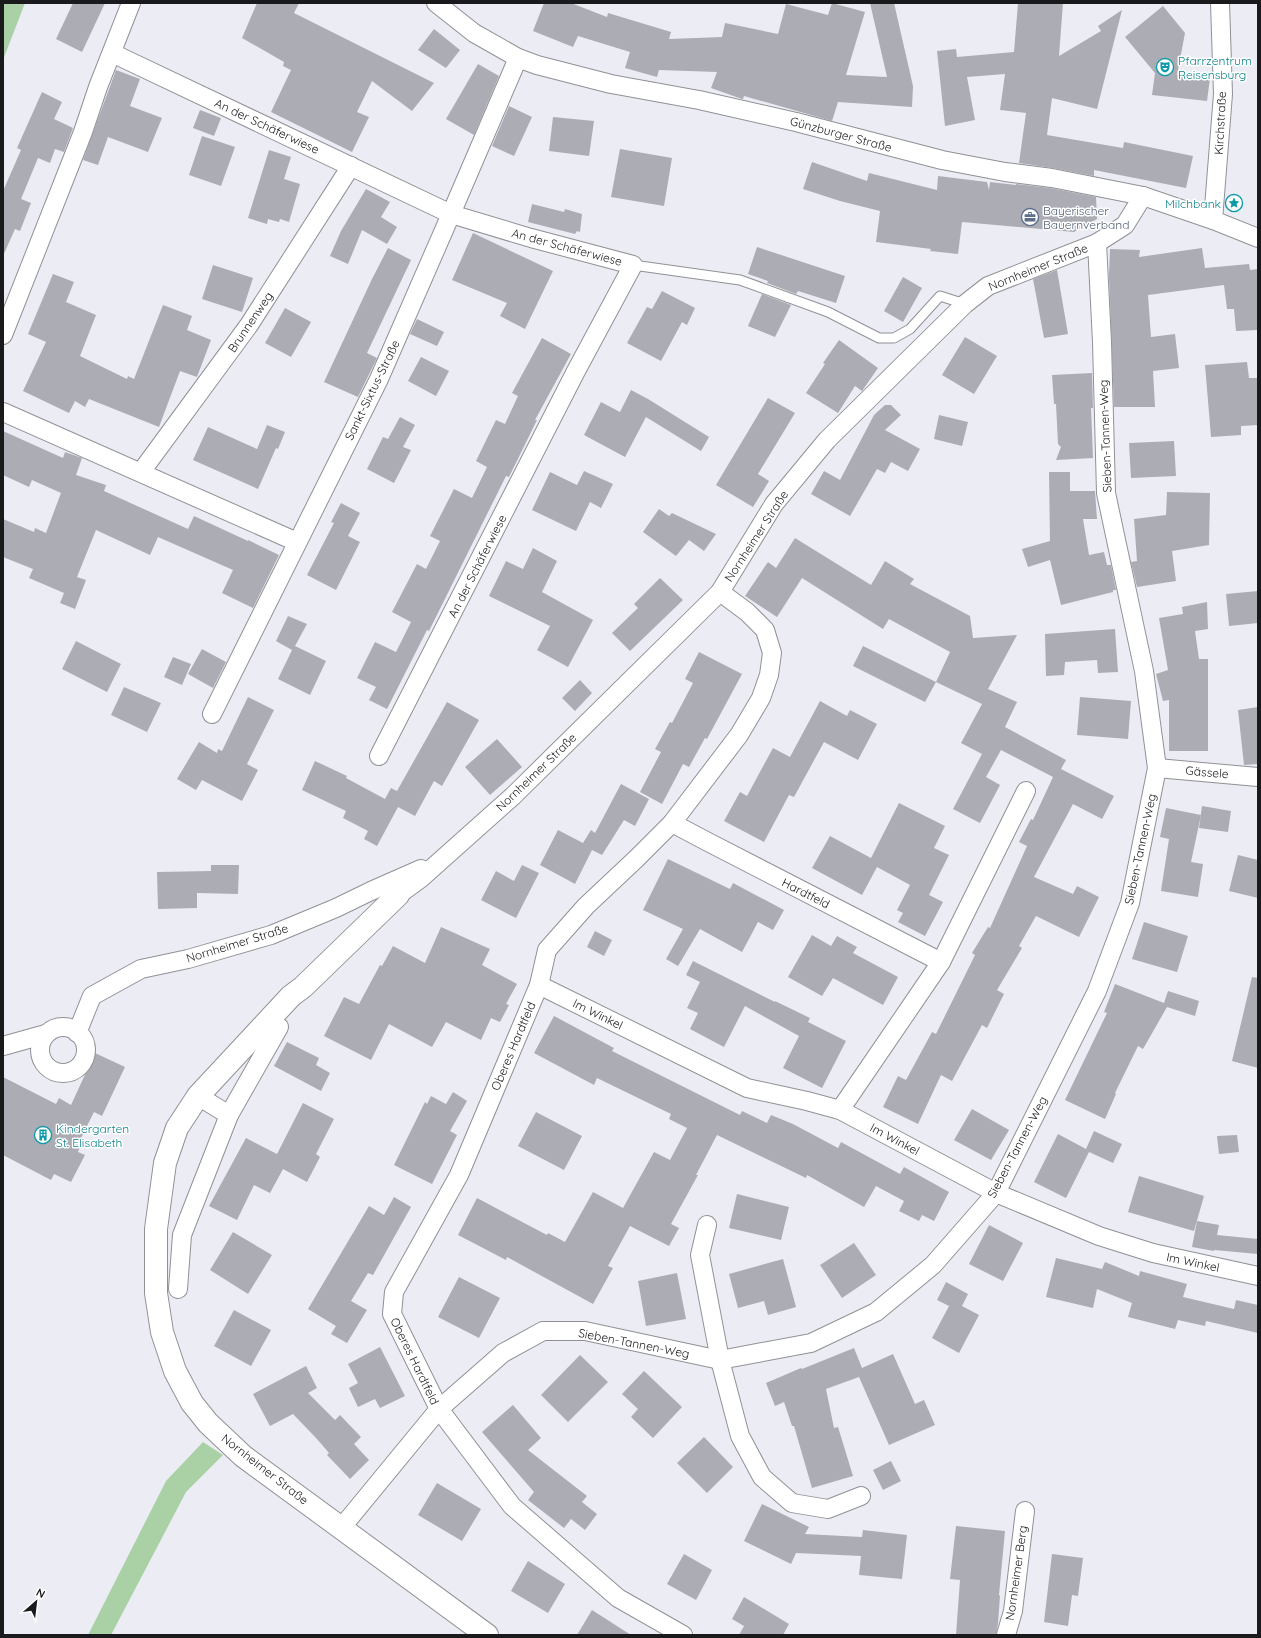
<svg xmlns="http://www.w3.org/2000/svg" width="1261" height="1638" font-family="Quicksand,sans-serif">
	<rect width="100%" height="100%" fill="#ecedf4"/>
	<g fill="#a9d1a5">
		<polygon points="3,3 25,3 3,60"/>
		<polygon points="203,1442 223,1455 186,1492 111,1635 88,1635 166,1481"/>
	</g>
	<g fill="#acadb4">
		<polygon points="73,3 105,3 82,52 56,39"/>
		<polygon points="257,3 299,3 294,13 434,83 412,111 372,81 357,112 369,117 352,152 271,112 291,70 283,66 284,62 242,38"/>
		<polygon points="544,3 571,3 607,17 608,13 671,32 669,39 722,37 725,23 778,34 786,4 828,15 832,3 865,12 846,75 887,77 870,3 894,3 913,86 912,107 838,102 832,121 744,96 743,99 742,99 711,88 717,72 659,70 657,77 625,68 630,52 578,36 573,47 533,31"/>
		<polygon points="1018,3 1063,3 1059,56 1101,31 1098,26 1122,10 1097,109 1052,98 1047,135 1123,148 1124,142 1193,156 1186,188 1094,170 1094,176 1053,168 1019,163 1026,113 1000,110 1005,74 967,77 975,120 945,126 937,51 956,49 957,57 1014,52"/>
		<polygon points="1163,6 1185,33 1177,75 1210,78 1207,101 1152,95 1155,73 1125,37"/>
		<polygon points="434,29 460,50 446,68 418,50"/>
		<polygon points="478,64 499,76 474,135 446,119"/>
		<polygon points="116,70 140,79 130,106 162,118 148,152 108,137 98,165 83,160"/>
		<polygon points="42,92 62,102 54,119 73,128 64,152 55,149 50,163 38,158 21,199 31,203 20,231 15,229 3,256 3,191 21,150 17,148"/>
		<polygon points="509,106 532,117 514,156 492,146"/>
		<polygon points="200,110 221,118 214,136 193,128"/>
		<polygon points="553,117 594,121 589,156 549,151"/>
		<polygon points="202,136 235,147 221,186 189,175"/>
		<polygon points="620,149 672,158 664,206 611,197"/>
		<polygon points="269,150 291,157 284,179 300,184 289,222 280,219 279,222 268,219 267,224 248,218"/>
		<polygon points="812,162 867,181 869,173 937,190 938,176 987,182 989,190 990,182 1016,185 1016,184 1050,188 1096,197 1097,219 1074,232 962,222 958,254 930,251 931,249 876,242 880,211 840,201 803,189"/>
		<polygon points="366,189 390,202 381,217 397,227 387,244 362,230 348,264 330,256 341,231"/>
		<polygon points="532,204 564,212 565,209 582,214 580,232 577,231 575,234 528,222"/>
		<polygon points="473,233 553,271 525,329 500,316 507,303 452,280"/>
		<polygon points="757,247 845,276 836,303 798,291 796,294 767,283 768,281 748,274"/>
		<polygon points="388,248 411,260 367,353 377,358 358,397 324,382 372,279"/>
		<polygon points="1202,248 1205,268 1249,264 1250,270 1258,269 1258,330 1236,331 1234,309 1227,309 1224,285 1148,295 1151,337 1175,334 1179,368 1153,371 1155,407 1114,407 1109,275 1110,249 1140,250 1139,257"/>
		<polygon points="213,265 253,278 242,312 202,299"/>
		<polygon points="1057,270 1068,334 1044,338 1033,279"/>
		<polygon points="53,274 74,282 66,302 96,315 80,356 127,379 128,376 134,379 163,305 192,316 187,330 211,340 197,377 180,371 159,427 89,399 85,407 75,401 69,413 23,391 46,342 28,334"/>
		<polygon points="903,277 922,288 903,322 884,311"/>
		<polygon points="662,291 695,308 687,325 682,322 661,361 627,343 647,307 652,309"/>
		<polygon points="762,294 791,305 775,337 748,326"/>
		<polygon points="285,308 311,322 291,357 265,343"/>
		<polygon points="417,319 444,332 437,346 410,334"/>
		<polygon points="965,337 997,356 974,394 942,375"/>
		<polygon points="542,338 571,354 535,420 537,420 509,477 506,476 429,631 427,630 387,709 369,700 376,687 357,678 375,642 396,652 411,622 392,612 417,564 426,569 440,541 430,536 454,489 472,498 487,467 476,461 496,420 505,424 518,396 512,393"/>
		<polygon points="839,340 878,368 862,391 855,386 838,413 806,393 825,364 823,363"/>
		<polygon points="421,357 449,371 436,396 408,381"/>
		<polygon points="1247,362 1249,378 1258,378 1258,425 1241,426 1241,435 1211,437 1205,365"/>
		<polygon points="1092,373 1093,408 1091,408 1093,458 1056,460 1061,447 1058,444 1056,404 1054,404 1052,375"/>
		<polygon points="631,390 648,399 709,437 701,451 646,417 625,457 584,435 601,402 620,412"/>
		<polygon points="768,398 795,413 758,474 769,481 753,507 716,485"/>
		<polygon points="885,405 891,405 901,415 885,430 920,449 908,471 891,462 885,473 877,469 850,516 811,494 824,471 840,480 874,415"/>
		<polygon points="939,415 968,422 962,446 934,439"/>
		<polygon points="400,417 415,425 403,447 411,450 394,483 367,469 383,437 388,439"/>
		<polygon points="267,425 285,432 278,449 276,448 258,489 193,460 208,427 257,449"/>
		<polygon points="3,431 63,458 65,452 82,458 76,475 106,485 104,491 188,529 194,516 248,541 248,540 279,555 253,608 222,593 233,570 158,537 150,555 96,530 77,577 86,580 75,609 60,603 64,593 29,578 33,569 3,557 3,519 34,532 35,528 46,533 61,493 32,480 29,487 3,475"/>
		<polygon points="1174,441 1176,476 1131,478 1129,443"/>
		<polygon points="584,471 613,484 601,508 590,502 576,531 532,510 550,472 577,485"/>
		<polygon points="1049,472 1070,472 1070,491 1095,491 1097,519 1083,519 1089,555 1104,552 1107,565 1111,565 1116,590 1113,590 1113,592 1061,605 1050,560 1028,567 1022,549 1050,541"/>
		<polygon points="1167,492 1210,493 1209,545 1172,551 1176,581 1137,587 1131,562 1137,561 1134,519 1166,515"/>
		<polygon points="341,503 360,513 348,536 360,542 336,590 307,575 334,523 331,522"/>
		<polygon points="659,509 669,516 672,513 716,534 704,551 689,540 676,556 643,532"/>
		<polygon points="795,538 871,585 885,561 914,579 910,584 970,616 973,638 1017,635 988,689 1017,702 1005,727 1066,760 1061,769 1114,796 1102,819 1073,804 1034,877 1073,894 1077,886 1099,897 1079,937 1036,916 1019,946 1022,948 997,990 1004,994 987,1028 982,1025 952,1081 941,1075 918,1124 883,1107 898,1076 906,1080 932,1032 936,1034 975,955 972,953 988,927 990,928 1027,846 1019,842 1031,819 1033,820 1053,777 1001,750 986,777 1000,785 980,823 953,809 982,754 961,743 982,704 936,682 950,652 889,619 883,629 802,578 777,617 745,596 768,562 776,568"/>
		<polygon points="533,548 557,561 542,592 593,620 568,667 537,650 550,626 489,596 506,561 523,569"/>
		<polygon points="660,578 683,600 630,651 612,633 638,608 634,604"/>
		<polygon points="1258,591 1258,623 1229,626 1226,594"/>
		<polygon points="1207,602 1208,629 1195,631 1199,659 1208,659 1208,751 1169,751 1169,700 1163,701 1156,674 1168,670 1159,618 1183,614 1182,607"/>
		<polygon points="288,616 307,624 295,646 326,661 310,695 278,679 293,648 292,650 276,641"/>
		<polygon points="1115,629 1118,672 1098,673 1097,660 1065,662 1064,675 1046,676 1045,634"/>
		<polygon points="76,641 121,664 107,692 62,669"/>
		<polygon points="863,646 936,682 925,702 853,666"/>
		<polygon points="202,649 226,662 213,688 188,674"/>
		<polygon points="699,652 742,674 707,739 705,738 689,767 683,764 662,804 640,792 661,752 655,749 670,722 672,723 693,683 685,679"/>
		<polygon points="173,657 191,664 182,685 164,677"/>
		<polygon points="580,680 592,693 575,711 562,698"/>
		<polygon points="124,687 161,703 147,732 111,715"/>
		<polygon points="248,697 274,710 247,764 258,770 242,801 202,780 196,790 177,779 199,742 217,753 218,749 222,751"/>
		<polygon points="1080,697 1131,701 1128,739 1077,735"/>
		<polygon points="820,701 847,716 850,710 877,724 858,760 824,742 794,797 789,795 764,842 724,821 740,792 747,796 773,748 790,757"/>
		<polygon points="447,702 479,720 442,786 434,781 415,816 398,807 377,846 364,839 368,831 343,818 346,811 302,790 315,761 347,776 346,778 385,799 391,788 397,791"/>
		<polygon points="1258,707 1258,764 1244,765 1238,710"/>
		<polygon points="497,739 522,767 490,795 465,767"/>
		<polygon points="621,784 649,799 635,826 624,820 602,855 592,850 575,884 540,865 558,830 583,843 591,830 595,833"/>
		<polygon points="899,803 945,826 934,848 949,855 929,895 943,902 925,936 898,922 903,913 897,910 910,885 877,867 862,895 812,868 830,836 871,858"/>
		<polygon points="1202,806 1231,811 1228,832 1199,828"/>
		<polygon points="1166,808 1201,815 1191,862 1203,864 1198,897 1161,891 1169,839 1160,837"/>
		<polygon points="1238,855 1258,860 1258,898 1229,891"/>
		<polygon points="668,859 730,889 733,883 784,910 773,930 758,922 742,952 700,929 678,966 666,959 683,929 643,910"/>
		<polygon points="211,865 239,865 238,894 197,893 197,908 158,909 157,872 211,871"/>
		<polygon points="522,865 539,873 516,918 481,900 496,871 514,881"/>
		<polygon points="1144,922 1188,936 1177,972 1132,959"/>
		<polygon points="441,927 490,949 482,965 517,984 506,1004 509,1005 500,1022 491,1018 481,1040 446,1022 432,1047 389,1024 371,1060 324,1036 344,997 359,1004 380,965 382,966 393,946 425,963"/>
		<polygon points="595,931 612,940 604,956 587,947"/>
		<polygon points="812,935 831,946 837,936 857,947 853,953 898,977 883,1005 833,978 822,996 788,977"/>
		<polygon points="693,961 775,1002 775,1001 810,1018 808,1022 846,1041 822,1088 783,1068 799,1036 745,1006 724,1047 690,1029 698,1013 687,1008 700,982 686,975"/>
		<polygon points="1252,977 1258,978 1258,1068 1232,1061"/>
		<polygon points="1115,984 1164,1003 1168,991 1199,1001 1195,1016 1167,1007 1143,1049 1138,1046 1115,1093 1116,1094 1105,1119 1065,1100 1107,1013 1104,1012"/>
		<polygon points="554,1016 614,1048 612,1051 740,1115 742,1111 767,1123 771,1115 793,1124 838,1148 841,1142 900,1174 904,1167 949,1192 934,1221 922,1215 919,1221 899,1211 904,1201 876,1186 864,1207 807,1175 806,1178 717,1135 696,1175 698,1175 671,1224 679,1228 669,1246 630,1226 608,1266 613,1268 593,1304 507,1257 506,1260 458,1235 477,1198 547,1235 548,1233 565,1242 593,1192 623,1208 654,1152 670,1160 687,1128 669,1119 671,1114 597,1078 594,1085 534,1053"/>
		<polygon points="287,1042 319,1058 316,1065 330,1073 321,1091 274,1066"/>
		<polygon points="95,1053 125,1067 102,1116 94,1112 77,1146 80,1147 78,1152 85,1155 71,1182 54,1174 51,1180 3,1155 3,1077 56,1104 59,1098 71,1105"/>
		<polygon points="453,1092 467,1101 450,1131 457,1135 432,1184 394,1165 425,1102 427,1104 431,1096 446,1104"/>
		<polygon points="303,1103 334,1119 316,1154 320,1157 307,1182 283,1169 270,1193 254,1185 237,1220 209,1206 246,1138 277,1154"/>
		<polygon points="972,1109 1009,1130 991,1160 954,1140"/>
		<polygon points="536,1112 582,1136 564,1170 518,1146"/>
		<polygon points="1094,1131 1122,1144 1113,1163 1089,1152 1066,1198 1034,1182 1058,1134 1086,1149"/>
		<polygon points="1237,1135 1239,1152 1219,1154 1217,1136"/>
		<polygon points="1139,1176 1204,1196 1194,1231 1128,1212"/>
		<polygon points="737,1194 789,1207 781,1240 729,1228"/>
		<polygon points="394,1197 411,1207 373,1275 368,1273 351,1301 367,1310 347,1343 331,1334 336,1326 308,1309 369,1206 384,1215"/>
		<polygon points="1197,1221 1219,1225 1217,1235 1258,1239 1258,1254 1214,1250 1214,1251 1192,1247"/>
		<polygon points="989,1225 1023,1243 1003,1281 969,1264"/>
		<polygon points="233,1232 272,1255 248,1294 210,1270"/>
		<polygon points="854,1243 876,1275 842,1298 820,1265"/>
		<polygon points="1056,1258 1102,1269 1105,1262 1139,1276 1140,1271 1187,1284 1183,1297 1234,1309 1236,1300 1258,1305 1258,1333 1206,1321 1205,1326 1178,1320 1175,1329 1128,1317 1132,1303 1097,1289 1093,1308 1046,1297"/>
		<polygon points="783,1259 796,1307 768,1315 764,1301 738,1308 729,1274"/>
		<polygon points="677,1273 686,1319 646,1326 638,1281"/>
		<polygon points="459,1277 500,1298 479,1338 438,1317"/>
		<polygon points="946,1282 968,1294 962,1306 979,1315 959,1353 932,1338 949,1306 937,1300"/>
		<polygon points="234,1310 271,1330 251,1366 214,1346"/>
		<polygon points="380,1347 405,1396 380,1408 375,1399 358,1407 349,1388 358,1383 348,1364"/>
		<polygon points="854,1348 862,1368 893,1354 915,1404 924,1400 935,1425 889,1445 859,1377 826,1389 834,1428 838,1427 853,1476 812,1488 794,1426 792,1426 784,1402 775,1406 766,1383 801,1368 802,1369"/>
		<polygon points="580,1355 608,1382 568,1422 541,1395"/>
		<polygon points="306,1366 317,1388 308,1393 335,1420 340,1415 361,1437 354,1444 369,1460 350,1479 327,1455 329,1453 317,1439 293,1414 270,1426 253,1394"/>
		<polygon points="644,1371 682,1407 653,1438 631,1417 638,1409 622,1394"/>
		<polygon points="513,1405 541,1438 528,1450 587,1496 582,1502 597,1514 585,1530 571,1519 564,1528 528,1500 534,1492 482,1432"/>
		<polygon points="704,1437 733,1467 707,1493 677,1463"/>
		<polygon points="891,1461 901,1481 883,1490 873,1470"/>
		<polygon points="437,1483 481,1509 462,1541 418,1515"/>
		<polygon points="762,1504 809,1527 805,1534 862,1537 863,1530 907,1535 902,1579 859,1575 861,1556 796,1553 791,1564 744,1541"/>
		<polygon points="956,1526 1005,1531 999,1595 1000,1596 998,1624 996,1635 956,1635 960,1580 950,1579"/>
		<polygon points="684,1554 712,1570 696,1600 667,1584"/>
		<polygon points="1052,1554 1083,1558 1078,1596 1072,1595 1068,1626 1044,1622"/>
		<polygon points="528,1561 565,1584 548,1613 511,1591"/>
		<polygon points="744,1597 789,1624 783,1635 739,1635 744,1626 732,1619"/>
		<polygon points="592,1610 631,1635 577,1635"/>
	</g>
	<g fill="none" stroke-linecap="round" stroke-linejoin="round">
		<g stroke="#909197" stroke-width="11">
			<polyline id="lane" points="633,265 740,280 828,312 879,338 894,338 910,329 940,296 965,304"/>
		</g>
		<g stroke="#909197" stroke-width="20">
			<g id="street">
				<polyline points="436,3 474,33 518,58 537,65 611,84 699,100 796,122 942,160 1005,172 1052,178 1143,196 1213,220 1258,238"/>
				<polyline points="112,53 451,214 531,238 633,265 576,371 379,756"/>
				<polyline points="1213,220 1223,94 1220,3"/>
				<polyline points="3,335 83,132 98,87 131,3"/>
				<polyline points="3,412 297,542"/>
				<polyline points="141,472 249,325 351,166"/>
				<polyline points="212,714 379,379 451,214 518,58"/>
				<polyline points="1157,768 1258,777"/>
				<polyline points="672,823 708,842 941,962"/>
				<polyline points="398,895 420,879 513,796 720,592 774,504 827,440 965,304 988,286 1097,243 1125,225 1143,196"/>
				<polyline points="539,985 747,1088 807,1101 840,1110 996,1193 1099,1236 1153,1253 1258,1276"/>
				<circle cx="63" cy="1050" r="23"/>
				<polyline points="77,1033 92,996 141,969 188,959 271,935 336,908 371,891 421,869"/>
				<polyline points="3,1046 46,1034"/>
				<polyline points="198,1096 229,1115"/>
				<polyline points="840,1110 941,962 1026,791"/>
				<polyline points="707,1225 700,1255 720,1360 740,1436 762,1477 792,1503 828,1509 861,1496"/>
				<polyline points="178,1289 182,1235 229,1115 279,1027"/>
				<polyline points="342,1527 439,1409 503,1353 543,1331 585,1331 720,1360 811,1343 876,1312 933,1265 996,1193 1097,991 1130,903 1157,768 1144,671 1106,493 1102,342 1097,243"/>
				<polyline points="683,1635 618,1598 512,1506 439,1409 392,1314 394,1292 459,1175 539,985 547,950 586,906 636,859 672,823 739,735 761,698 769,675 772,653 765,630 747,612 720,592"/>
				<polyline points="1006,1635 1013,1611 1025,1511"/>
			</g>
		</g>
		<g stroke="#909197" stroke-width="24">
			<polyline id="secondary" points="398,895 303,987 291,996 198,1096 177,1128 165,1163 156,1229 156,1293 162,1332 175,1371 192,1403 208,1423 243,1456 487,1635"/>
		</g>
		<use href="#lane" stroke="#fff" stroke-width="9"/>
		<use href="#street" stroke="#fff" stroke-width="18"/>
		<use href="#secondary" stroke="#fff" stroke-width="22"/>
	</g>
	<defs>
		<g id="theatre-ring" transform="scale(0.9)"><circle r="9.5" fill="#fff" stroke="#0f9aa8" stroke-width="1.5"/><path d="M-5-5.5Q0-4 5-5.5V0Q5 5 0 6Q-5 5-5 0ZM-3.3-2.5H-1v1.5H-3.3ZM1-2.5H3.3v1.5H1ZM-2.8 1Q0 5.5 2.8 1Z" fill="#0f9aa8"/></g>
		<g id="sight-ring" transform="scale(0.9)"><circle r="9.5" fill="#fff" stroke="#0f9aa8" stroke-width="1.5"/><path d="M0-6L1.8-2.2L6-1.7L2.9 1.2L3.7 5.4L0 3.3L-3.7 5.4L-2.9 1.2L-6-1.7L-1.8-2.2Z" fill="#0f9aa8"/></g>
		<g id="office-ring" transform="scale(0.9)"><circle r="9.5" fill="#fff" stroke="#5c6f8a" stroke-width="1.5"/><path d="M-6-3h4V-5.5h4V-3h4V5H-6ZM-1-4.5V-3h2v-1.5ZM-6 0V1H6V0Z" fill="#5c6f8a"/></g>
		<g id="building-ring" transform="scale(0.9)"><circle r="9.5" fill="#fff" stroke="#0f9aa8" stroke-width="1.5"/><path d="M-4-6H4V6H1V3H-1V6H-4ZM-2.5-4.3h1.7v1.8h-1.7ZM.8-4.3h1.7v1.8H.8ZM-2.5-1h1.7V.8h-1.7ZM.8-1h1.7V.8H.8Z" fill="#0f9aa8"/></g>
	</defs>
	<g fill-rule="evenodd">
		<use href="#theatre-ring" x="1165" y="67"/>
		<use href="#sight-ring" x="1234" y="203"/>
		<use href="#office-ring" x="1030" y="217"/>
		<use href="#building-ring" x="43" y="1135"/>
	</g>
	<g text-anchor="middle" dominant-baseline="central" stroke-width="3" stroke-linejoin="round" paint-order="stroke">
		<g font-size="12" fill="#0d838f" stroke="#fff" text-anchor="start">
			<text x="1178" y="60">Pfarrzentrum<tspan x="1178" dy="14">Reisensburg</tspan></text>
			<text x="1221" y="203" text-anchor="end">Milchbank</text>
			<text x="56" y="1128">Kindergarten<tspan x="56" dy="14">St. Elisabeth</tspan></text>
		</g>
		<g font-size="12" fill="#1a1a1d" stroke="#fff">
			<text transform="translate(1220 123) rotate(-87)">Kirchstraße</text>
			<text transform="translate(267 126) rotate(25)">An der Schäferwiese</text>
			<text transform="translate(841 134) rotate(15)">Günzburger Straße</text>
			<text transform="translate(567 247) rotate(15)">An der Schäferwiese</text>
			<text transform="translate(1038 267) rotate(-22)">Nornheimer Straße</text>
			<text transform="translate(250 322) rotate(-56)">Brunnenweg</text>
			<text transform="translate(372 390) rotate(-64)">Sankt-Sixtus-Straße</text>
			<text transform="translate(1105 436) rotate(-92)">Sieben-Tannen-Weg</text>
			<text transform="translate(756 536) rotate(-57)">Nornheimer Straße</text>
			<text transform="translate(477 566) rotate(-63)">An der Schäferwiese</text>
			<text transform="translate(536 772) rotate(-44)">Nornheimer Straße</text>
			<text transform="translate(1207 772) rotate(5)">Gässele</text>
			<text transform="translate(1140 849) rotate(-78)">Sieben-Tannen-Weg</text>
			<text transform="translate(806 893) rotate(27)">Hardtfeld</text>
			<text transform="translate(237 943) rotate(-17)">Nornheimer Straße</text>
			<text transform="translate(598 1014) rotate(26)">Im Winkel</text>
			<text transform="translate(513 1046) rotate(-67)">Oberes Hardtfeld</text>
			<text transform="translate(895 1139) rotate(28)">Im Winkel</text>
			<text transform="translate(1017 1147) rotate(-62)">Sieben-Tannen-Weg</text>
			<text transform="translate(1193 1262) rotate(12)">Im Winkel</text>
			<text transform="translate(634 1343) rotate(11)">Sieben-Tannen-Weg</text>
			<text transform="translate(415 1361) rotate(64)">Oberes Hardtfeld</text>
			<text transform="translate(265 1469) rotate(38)">Nornheimer Straße</text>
			<text transform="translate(1016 1573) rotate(-82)">Nornheimer Berg</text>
		</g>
		<g font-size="12" fill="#4e5e75" stroke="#fff" text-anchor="start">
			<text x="1043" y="210">Bayerischer<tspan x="1043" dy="14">Bauernverband</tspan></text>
		</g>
	</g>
	<rect width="1261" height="1638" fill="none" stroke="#1a1a1d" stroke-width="8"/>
	<g transform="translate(36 1602) rotate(28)" stroke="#ffffff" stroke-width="3" paint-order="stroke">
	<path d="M0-3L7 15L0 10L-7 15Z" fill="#1a1a1d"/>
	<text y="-6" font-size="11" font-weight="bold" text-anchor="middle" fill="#1a1a1d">N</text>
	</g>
</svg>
